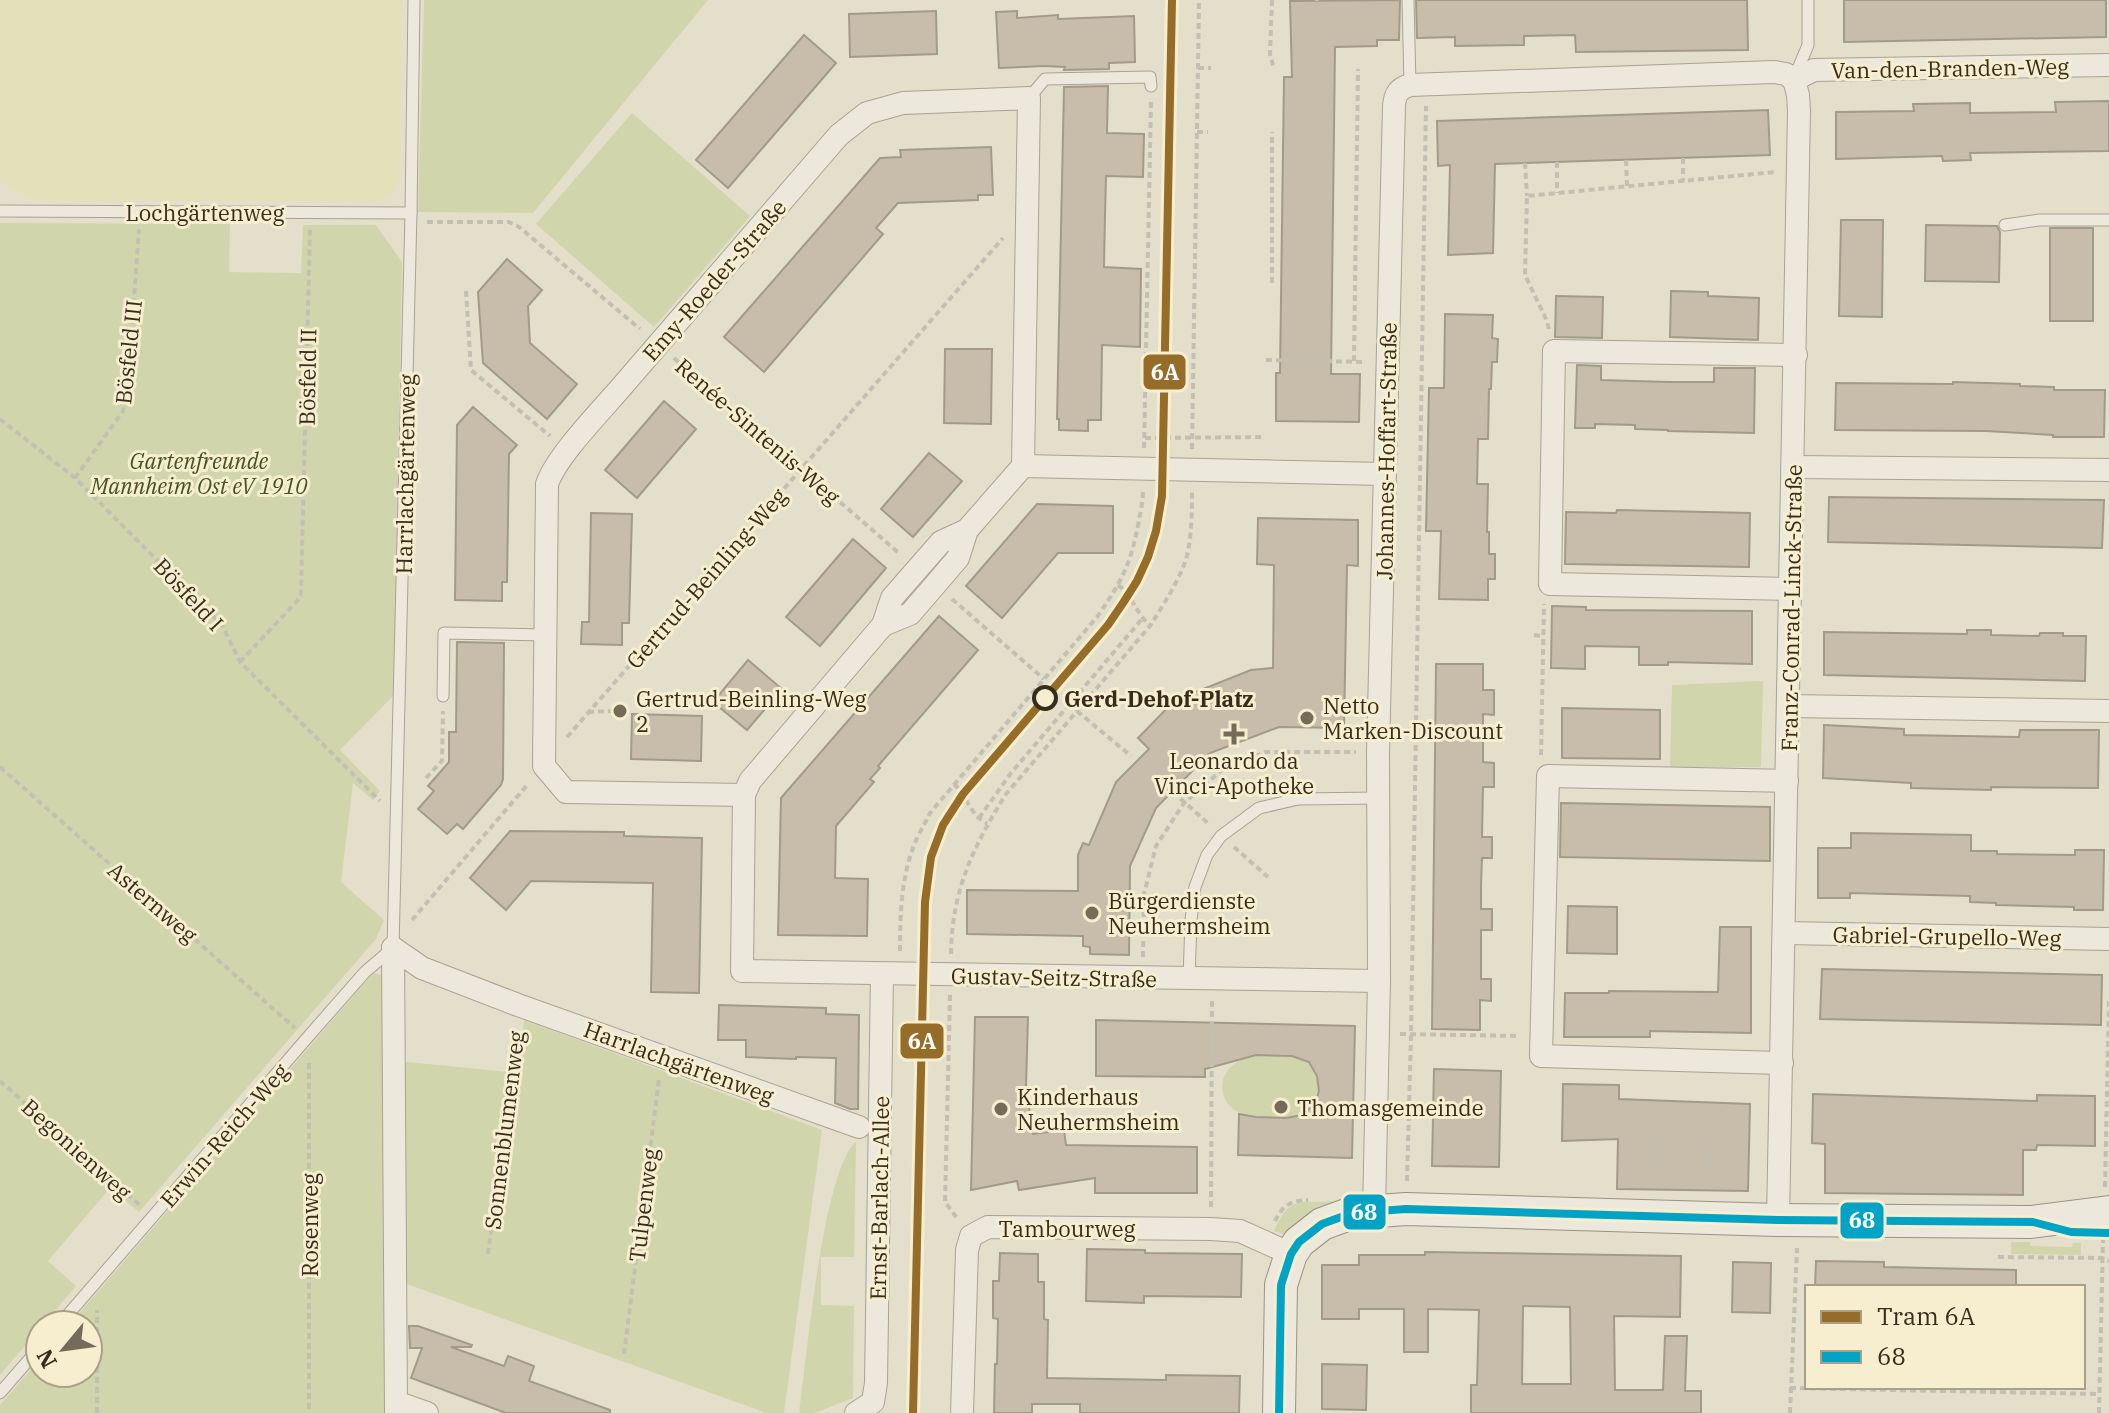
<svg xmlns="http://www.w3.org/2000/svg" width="2109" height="1413" font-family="'IBM Plex Serif',serif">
	<rect width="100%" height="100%" fill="#e4dfca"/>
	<polygon fill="#e4e0ba" points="0,0 402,0 399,187 379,202 33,200 0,182"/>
	<g fill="#d1d5ac">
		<polygon points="424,0 708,0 533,213 418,212"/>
		<polygon points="632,113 750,216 654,327 536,224"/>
		<polygon points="0,223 230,224 229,272 301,273 303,225 376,225 402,262 394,695 340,750 380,791 373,800 353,783 341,882 384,920 376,939 139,1212 110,1188 48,1261 76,1286 43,1325 40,1325 40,1328 0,1375"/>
		<polygon points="1763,681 1761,767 1670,767 1672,685"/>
		<polygon points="373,973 386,976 388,1060 517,1073 524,1020 822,1130 784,1413 767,1413 390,1278 388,1413 0,1413 0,1405 40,1359 40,1373 88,1373 88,1325 69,1325"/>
		<path d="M1273,1055C1284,1056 1300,1055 1309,1063C1315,1068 1317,1079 1318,1086C1320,1119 1280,1120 1256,1117C1251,1116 1243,1115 1238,1112C1217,1101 1217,1074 1237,1062C1247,1056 1261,1056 1273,1055Z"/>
		<path d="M856,1142L854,1257H821V1305L854,1306L853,1398L815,1413H799C806,1363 823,1169 856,1142Z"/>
		<path d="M1333,1201L1337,1205L1286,1235L1274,1231C1291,1195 1297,1204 1333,1201Z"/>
		<polygon points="2011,1242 2030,1242 2031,1246 2072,1247 2073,1243 2081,1243 2081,1255 2011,1254"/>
	</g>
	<g fill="#c8bdab" stroke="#a49a8a" stroke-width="2" fill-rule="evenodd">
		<polygon points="1400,0 1399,40 1377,40 1377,46 1335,47 1331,374 1360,374 1359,422 1276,421 1276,373 1280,373 1284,77 1292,77 1290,1"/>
		<polygon points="1416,0 1747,0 1748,50 1576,52 1575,35 1524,36 1524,45 1455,46 1455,37 1417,38"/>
		<polygon points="1844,0 2106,0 2106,37 1844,42"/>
		<polygon points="936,11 937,54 850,57 849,14"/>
		<polygon points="1017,11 1017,18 1058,15 1058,19 1134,16 1135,62 1109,63 1109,69 1064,70 1065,67 1044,66 999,68 996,12"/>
		<polygon points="804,35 836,63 728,188 696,160"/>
		<polygon points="1108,86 1107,133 1144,134 1143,177 1106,176 1105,216 1104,267 1141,269 1140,347 1102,345 1101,420 1088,420 1088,431 1059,430 1059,419 1057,419 1064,87"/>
		<polygon points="2109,101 2109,151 1970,153 1971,160 1943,161 1942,156 1836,159 1836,112 1914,111 1913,104 1970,103 1970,113 2056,112 2055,102"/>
		<polygon points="1768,110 1770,155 1495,164 1493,253 1448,255 1450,165 1438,166 1437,121"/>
		<polygon points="991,147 993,195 978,195 978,200 898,203 876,228 883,234 764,372 724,337 880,158 901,157 900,150"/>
		<polygon points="1841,220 1883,220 1882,317 1839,316"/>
		<polygon points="1926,225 1997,226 2000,232 1999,282 1925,281"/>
		<rect x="2050" y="228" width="43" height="93"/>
		<polygon points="507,259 542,290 528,306 530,343 577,384 547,419 483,363 478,292"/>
		<polygon points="1671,291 1708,292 1708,296 1759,298 1758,340 1670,337"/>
		<polygon points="1556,296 1603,297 1602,338 1555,337"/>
		<polygon points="1445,314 1493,315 1492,338 1498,339 1497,362 1492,362 1491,389 1489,389 1488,439 1478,439 1477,484 1488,484 1487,532 1489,532 1489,554 1495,554 1495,579 1488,579 1488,600 1439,599 1441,531 1426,531 1429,388 1444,388"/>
		<polygon points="945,349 992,349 991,424 944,423"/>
		<polygon points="1577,365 1601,366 1601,380 1669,382 1714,382 1714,368 1755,368 1754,433 1668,431 1668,430 1635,429 1635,425 1595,424 1595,428 1575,428"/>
		<polygon points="1953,382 2020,384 2020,386 2054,387 2054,390 2105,390 2104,437 2053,437 2053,435 1986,431 1835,430 1836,383 1953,384"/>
		<polygon points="664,401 696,429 637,498 605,470"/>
		<polygon points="473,407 517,445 509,454 507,582 502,582 502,601 455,600 457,425"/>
		<polygon points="929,453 962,481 913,537 881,509"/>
		<polygon points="1829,497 2104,500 2102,548 1828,542"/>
		<polygon points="1037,504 1113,506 1113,553 1058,553 1002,618 966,586"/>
		<polygon points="1617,510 1750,513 1749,567 1565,564 1566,512 1616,513"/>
		<polygon points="591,513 632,514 629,623 622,623 622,645 581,644 582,622 589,622"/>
		<polygon points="1258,518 1358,520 1358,566 1347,565 1344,728 1279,727 1210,753 1156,808 1130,866 1129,955 1090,954 1090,947 1083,946 1083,936 967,934 967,890 1078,891 1078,855 1083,843 1089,845 1116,782 1149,749 1138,738 1175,700 1251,670 1273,668 1274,565 1257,564"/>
		<polygon points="853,539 886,568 820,646 786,617"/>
		<polygon points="1552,606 1586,607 1586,610 1752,611 1752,664 1668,662 1668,665 1639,665 1639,647 1585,646 1585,669 1551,668"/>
		<polygon points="939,616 978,650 878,766 880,768 870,779 874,782 836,826 835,878 868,879 867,936 778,935 781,798"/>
		<polygon points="1967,630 1991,630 1991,635 2039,636 2040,633 2063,633 2063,636 2086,636 2085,681 1824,675 1824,632 1967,634"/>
		<polygon points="457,642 504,643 503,779 501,785 463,829 457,824 447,834 418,809 434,791 428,786 449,762 449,732 456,732"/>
		<polygon points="748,660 782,689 747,730 713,702"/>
		<polygon points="1436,664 1483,664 1483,690 1494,690 1494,715 1483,714 1483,762 1494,763 1494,787 1483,787 1482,837 1492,837 1492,858 1482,858 1481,886 1481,909 1492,909 1492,930 1481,930 1481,979 1491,979 1491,1001 1480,1000 1480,1030 1432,1029"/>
		<polygon points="1562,708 1660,710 1660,759 1562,758"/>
		<polygon points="632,714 702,716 701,761 631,759"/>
		<polygon points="1824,725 1904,729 1904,735 2019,737 2020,730 2099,730 2098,788 1991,787 1991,790 1911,788 1911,783 1823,778"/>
		<polygon points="1561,803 1770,807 1770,861 1560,857"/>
		<polygon points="510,831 624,832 624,836 702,838 699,993 651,992 653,883 531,881 506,910 470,878"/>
		<polygon points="1851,833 1971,835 1971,851 1997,851 1997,854 2075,855 2075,850 2104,850 2103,910 2074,910 2074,907 1996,905 1996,903 1970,902 1970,896 1850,893 1850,898 1818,898 1818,848 1851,848"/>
		<polygon points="1568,906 1617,907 1617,954 1567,953"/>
		<polygon points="1720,927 1751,927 1751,1033 1650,1031 1650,1037 1564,1037 1565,993 1609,993 1609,991 1718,992"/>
		<polygon points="1822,969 2102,975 2101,1025 1820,1019"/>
		<polygon points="719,1005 826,1008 826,1014 859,1015 858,1109 850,1109 835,1103 836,1058 796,1057 796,1059 746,1057 746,1040 718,1040"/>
		<polygon points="975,1017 1028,1017 1026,1087 1033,1134 1064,1130 1066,1145 1197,1147 1197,1193 1095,1193 1095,1178 1019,1190 1017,1181 971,1190"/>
		<polygon points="1096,1020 1355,1026 1352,1158 1238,1155 1239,1114 1256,1117 1286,1118 1302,1115 1315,1104 1319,1091 1317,1076 1309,1062 1292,1056 1256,1055 1205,1069 1205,1077 1096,1076"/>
		<polygon points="1434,1069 1501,1071 1499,1167 1432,1166"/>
		<polygon points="1563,1084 1619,1085 1619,1099 1750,1104 1748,1191 1617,1189 1618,1139 1562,1141"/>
		<polygon points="1813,1094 2037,1101 2037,1095 2095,1096 2095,1146 2037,1145 2036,1150 2023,1150 2023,1195 1825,1193 1825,1144 1812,1143"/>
		<polygon points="1087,1249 1145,1250 1145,1253 1242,1254 1241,1297 1144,1296 1144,1303 1086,1301"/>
		<path d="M1425,1252L1681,1256L1680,1317L1614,1316L1615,1390H1663L1665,1336H1687L1685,1391H1701V1413H1471V1385H1477L1479,1310L1428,1309V1352H1404V1309H1359V1319H1322V1265H1359V1255H1425ZM1523,1306L1570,1307L1571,1384H1522Z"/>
		<polygon points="1000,1253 1038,1254 1038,1282 1044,1282 1044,1319 1048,1320 1047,1378 1166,1380 1166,1375 1240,1376 1239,1413 1080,1413 1080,1404 1032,1404 1032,1413 994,1413 995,1364 997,1364 998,1319 993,1318 993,1281 999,1281"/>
		<polygon points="1816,1261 1884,1262 1884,1267 2016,1270 2016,1287 1815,1287"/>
		<polygon points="1733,1262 1771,1263 1770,1313 1732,1312"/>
		<polygon points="409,1326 418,1326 472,1345 471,1347 451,1347 504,1366 508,1356 534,1366 529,1381 610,1410 610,1413 506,1413 411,1378 422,1348 410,1348"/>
		<polygon points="1322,1364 1367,1365 1366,1410 1322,1409"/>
	</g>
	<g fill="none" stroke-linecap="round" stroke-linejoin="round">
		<g stroke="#a9a294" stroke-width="13">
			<g id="lane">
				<polyline points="1408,0 1410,85"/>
				<polyline points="1795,76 1808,45 1808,0"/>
				<polyline points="1029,98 1045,79 1150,77 1151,86"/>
				<polyline points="0,211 411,213"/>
				<polyline points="2005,225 2039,220 2109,220"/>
				<polyline points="443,696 444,633 546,635"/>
				<polyline points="1189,979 1191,920 1195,887 1207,855 1221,836 1259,808 1298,799 1378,798"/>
				<polyline points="59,1325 307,1038 365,972 393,948 411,213 414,0"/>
				<polyline points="0,1393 40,1347"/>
			</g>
		</g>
		<g stroke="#a9a294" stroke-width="24">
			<g id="street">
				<polyline points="1794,80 1814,70 2109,65"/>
				<polyline points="1023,466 1385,474"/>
				<polyline points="1793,467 2109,470"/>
				<polyline points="967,530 941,542 892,598 883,625 750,781 744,795 742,971 1379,981"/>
				<polyline points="1791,589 1550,584 1554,351 1796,355"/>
				<polyline points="883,625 910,614 935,585 958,558 967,530 1023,466"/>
				<polyline points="1789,706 2109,711"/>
				<path d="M744,795L566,792L544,766L547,484C557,455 603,409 624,384C696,301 767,218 839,135L867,113L903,103L1029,98L1023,466"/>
				<polyline points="1784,933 2109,939"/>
				<polyline points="393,948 422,968 518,1005 859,1127"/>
				<polyline points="393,948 396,1413"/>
				<polyline points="1782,1063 1541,1056 1548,776 1787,781"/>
				<path d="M1374,1211L1379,981L1378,752L1394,106C1395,94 1398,89 1410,85L1774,72L1786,74L1794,80"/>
				<polyline points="1778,1220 1799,111 1798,95 1794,80"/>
				<polyline points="396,1402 427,1413"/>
				<polyline points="856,1413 873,1402 876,1383 882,974"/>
				<polyline points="962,1413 967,1250 971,1236 988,1227 1211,1229 1240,1231 1291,1254"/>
			</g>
		</g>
		<g stroke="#989284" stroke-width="34">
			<polyline id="secondary" points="1279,1413 1281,1285 1291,1254 1299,1242 1322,1224 1352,1213 1406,1209 1778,1220 2031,1222 2109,1212"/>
		</g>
		<g stroke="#c4bfb3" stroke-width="4" stroke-dasharray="6 4" stroke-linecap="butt">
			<polyline points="1272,0 1270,54 1274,69"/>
			<polyline points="1317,0 1317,1"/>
			<polyline points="1198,68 1211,68"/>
			<polyline points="1197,132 1208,132"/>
			<polyline points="1683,158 1683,181"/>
			<polyline points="1626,160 1627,186"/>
			<polyline points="1557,162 1557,193"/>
			<polyline points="1525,163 1527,196"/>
			<polyline points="427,222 509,222 519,227 640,329"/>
			<polyline points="1272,283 1272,132"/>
			<polyline points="466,291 471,370 550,436"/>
			<polyline points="1549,329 1546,319 1525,275 1527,196 1775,172"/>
			<polyline points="674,358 900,554"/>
			<polyline points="1266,360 1366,362"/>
			<polyline points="1354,361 1358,69"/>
			<polyline points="0,419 75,478 222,625 240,662 380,801"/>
			<polyline points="1145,438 1261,437"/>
			<polyline points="1144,448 1151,101"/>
			<polyline points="1192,449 1199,0"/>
			<polyline points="75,478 123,411 128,382 139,229"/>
			<path d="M1118,585C1131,594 1137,614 1150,626"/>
			<polyline points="952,599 1044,679"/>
			<polyline points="1534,635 1543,636"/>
			<polyline points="240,662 299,599 301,593 310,228"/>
			<polyline points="1077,711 1131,756"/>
			<polyline points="588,712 614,711"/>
			<polyline points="567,737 1003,238"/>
			<polyline points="1541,755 1544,604"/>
			<polyline points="0,767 295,1028"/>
			<polyline points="426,778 442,761 443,711"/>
			<polyline points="954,784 959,789 976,816 987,824"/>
			<polyline points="1173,792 1210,825"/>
			<polyline points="979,818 1011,773 1142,619"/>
			<polyline points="1234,847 1268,877"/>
			<polyline points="412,920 528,784"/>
			<path d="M900,951C900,917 901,880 913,848C917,836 925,824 930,813L1097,617C1122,581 1131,564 1139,520C1141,510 1143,500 1143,489"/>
			<path d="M951,954C952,890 973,847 1006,794L1150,626C1162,607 1175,587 1184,565C1192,545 1192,512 1192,490"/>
			<polyline points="1143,957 1144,894 1156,846 1184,803 1223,769 1265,752 1356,752"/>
			<polyline points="950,995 945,1202 957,1218"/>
			<polyline points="1400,1034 1520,1036"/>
			<polyline points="309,1063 309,1413"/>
			<polyline points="0,1081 142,1207"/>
			<polyline points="1655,1164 1656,1141"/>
			<polyline points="1710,1164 1710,1143"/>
			<polyline points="1407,1181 1411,1035 1426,106"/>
			<polyline points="2105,1187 2109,1000"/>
			<polyline points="1211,1207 1212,999"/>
			<path d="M1275,1221C1283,1205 1290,1201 1308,1200"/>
			<polyline points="488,1254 517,1026"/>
			<polyline points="1998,1257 2102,1258 2109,1261"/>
			<polyline points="624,1354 659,1079"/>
			<polyline points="1790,1388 2099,1394"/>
			<polyline points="97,1413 97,1310"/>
			<polyline points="1790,1413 1797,1248"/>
			<polyline points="2099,1413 2103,1239"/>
		</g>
		<use href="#lane" stroke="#ece8dc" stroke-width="11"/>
		<use href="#street" stroke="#ece8dc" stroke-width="22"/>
		<use href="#secondary" stroke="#ece8dc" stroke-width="32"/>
		<g stroke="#f6eecf" stroke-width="14">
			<polyline id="bus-1" points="1279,1413 1281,1285 1291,1254 1299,1242 1322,1224 1352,1213 1406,1209 1778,1220 2033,1222 2071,1232 2109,1233"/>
		</g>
		<use href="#bus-1" stroke="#03a3c5" stroke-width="8"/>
		<g stroke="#f6eecf" stroke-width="14">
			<polyline id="tram-1" points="913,1413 925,902 931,857 943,825 963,794 1108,625 1123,603 1137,581 1148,557 1156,531 1162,496 1172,0"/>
		</g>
		<use href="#tram-1" stroke="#966c29" stroke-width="8"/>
	</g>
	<circle fill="#f6eecf" stroke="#372c1c" stroke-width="4" cx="1045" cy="698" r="11"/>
	<g fill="#746b59" stroke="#f6eecf" stroke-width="3">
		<circle cx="620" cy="711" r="8"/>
		<circle cx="1307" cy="718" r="8"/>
		<path d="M1230 722h8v8h8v8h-8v8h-8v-8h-8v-8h8z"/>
		<circle cx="1092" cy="913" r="8"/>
		<circle cx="1281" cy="1107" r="8"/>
		<circle cx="1001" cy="1109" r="8"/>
	</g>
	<g text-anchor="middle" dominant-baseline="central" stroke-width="6" stroke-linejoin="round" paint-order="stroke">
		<g font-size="22" fill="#372c1c" stroke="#f6eecf">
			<text transform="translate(1950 68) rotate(-1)">Van-den-Branden-Weg</text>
			<text x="205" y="212">Lochgärtenweg</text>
			<text transform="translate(714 280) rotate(-49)">Emy-Roeder-Straße</text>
			<text transform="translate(128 352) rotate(-84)">Bösfeld III</text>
			<text transform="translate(307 377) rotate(-89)">Bösfeld II</text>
			<text transform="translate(758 431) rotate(41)">Renée-Sintenis-Weg</text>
			<text transform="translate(1386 451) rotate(-89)">Johannes-Hoffart-Straße</text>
			<text transform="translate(405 474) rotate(-89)">Harrlachgärtenweg</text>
			<text transform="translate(706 578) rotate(-49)">Gertrud-Beinling-Weg</text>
			<text transform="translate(189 594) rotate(47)">Bösfeld I</text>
			<text transform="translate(1791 608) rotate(-89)">Franz-Conrad-Linck-Straße</text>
			<text transform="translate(153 902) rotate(41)">Asternweg</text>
			<text transform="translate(1947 936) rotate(1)">Gabriel-Grupello-Weg</text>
			<text transform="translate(1054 977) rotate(1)">Gustav-Seitz-Straße</text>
			<text transform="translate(679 1062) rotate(20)">Harrlachgärtenweg</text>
			<text transform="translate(504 1130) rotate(-83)">Sonnenblumenweg</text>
			<text transform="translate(224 1135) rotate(-49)">Erwin-Reich-Weg</text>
			<text transform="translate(77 1149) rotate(42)">Begonienweg</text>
			<text transform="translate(879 1198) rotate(-89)">Ernst-Barlach-Allee</text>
			<text transform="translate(643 1205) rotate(-83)">Tulpenweg</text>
			<text transform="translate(309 1225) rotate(-90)">Rosenweg</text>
			<text x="1067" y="1228">Tambourweg</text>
		</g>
		<g font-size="22" font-style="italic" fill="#435422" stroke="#f6eecf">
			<text x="199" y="460">Gartenfreunde<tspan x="199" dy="25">Mannheim Ost eV 1910</tspan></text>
		</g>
		<g font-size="22" fill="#372c1c" stroke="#f6eecf" text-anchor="start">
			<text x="636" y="698">Gertrud-Beinling-Weg<tspan x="636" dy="25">2</tspan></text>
			<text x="1323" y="705">Netto<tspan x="1323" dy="25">Marken-Discount</tspan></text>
			<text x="1234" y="760" text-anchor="middle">Leonardo da<tspan x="1234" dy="25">Vinci-Apotheke</tspan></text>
			<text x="1108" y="900">Bürgerdienste<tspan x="1108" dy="25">Neuhermsheim</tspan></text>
			<text x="1017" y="1096">Kinderhaus<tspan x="1017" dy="25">Neuhermsheim</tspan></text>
			<text x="1297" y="1107">Thomasgemeinde</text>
		</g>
		<g font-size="22" font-weight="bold" fill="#372c1c" stroke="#f6eecf" text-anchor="start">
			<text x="1064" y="698">Gerd-Dehof-Platz</text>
		</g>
	</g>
	<g stroke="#f6eecf" stroke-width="3">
		<rect x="1142" y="353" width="45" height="38" rx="8" fill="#966c29"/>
		<rect x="899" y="1022" width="46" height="38" rx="8" fill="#966c29"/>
		<rect x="1342" y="1193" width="45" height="38" rx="8" fill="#03a3c5"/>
		<rect x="1839" y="1201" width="46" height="39" rx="8" fill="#03a3c5"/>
	</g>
	<g font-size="22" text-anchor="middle" font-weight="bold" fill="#fff">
		<text x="1165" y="380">6A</text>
		<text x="922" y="1049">6A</text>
		<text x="1364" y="1220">68</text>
		<text x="1862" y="1228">68</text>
	</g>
	<rect x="1805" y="1285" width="280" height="104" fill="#f6eecf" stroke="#aaa087" stroke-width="2"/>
	<rect x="1821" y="1311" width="40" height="12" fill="#966c29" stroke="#aaa087" stroke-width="2"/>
	<text x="1877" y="1325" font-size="24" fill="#372c1c">Tram 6A</text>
	<rect x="1821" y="1351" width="40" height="12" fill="#03a3c5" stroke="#aaa087" stroke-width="2"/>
	<text x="1877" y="1365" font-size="24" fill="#372c1c">68</text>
	<g transform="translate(64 1349) rotate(241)"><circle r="38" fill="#f6eecf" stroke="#aaa087" stroke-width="2"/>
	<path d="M0-6L14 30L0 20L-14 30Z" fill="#746b59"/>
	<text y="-12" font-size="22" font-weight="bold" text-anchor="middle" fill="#372c1c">N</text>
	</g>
</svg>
